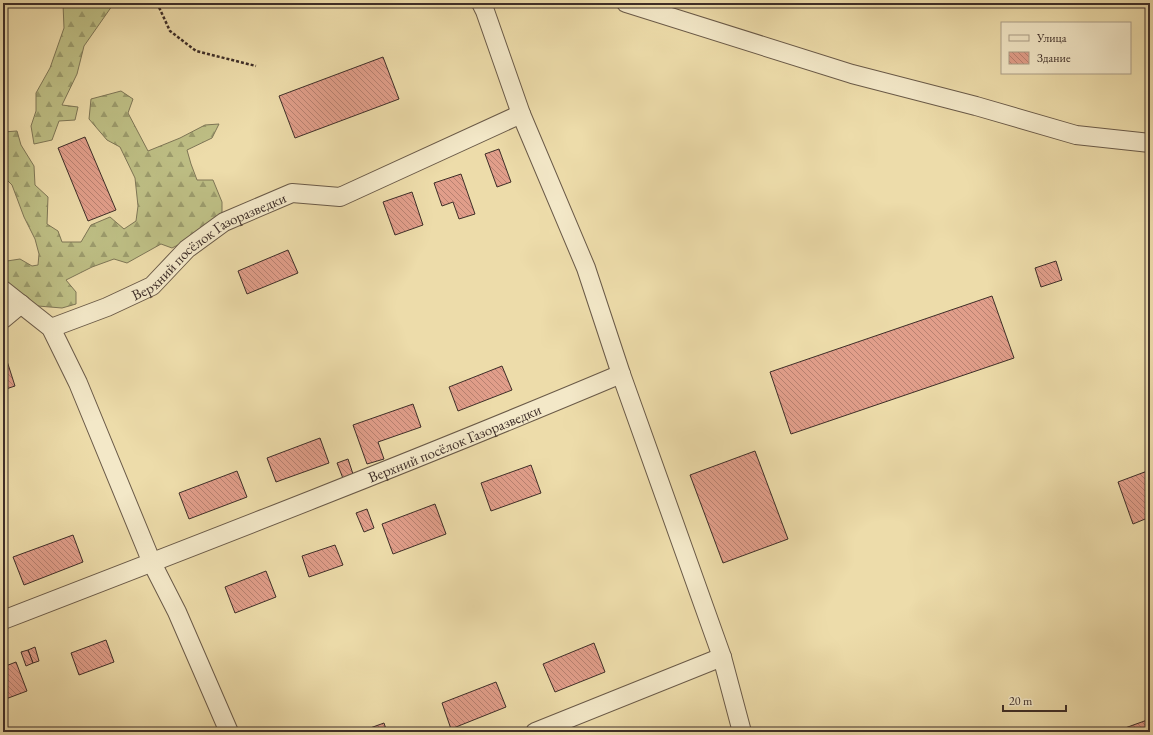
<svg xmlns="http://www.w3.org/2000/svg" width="1153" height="735" font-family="'EB Garamond',serif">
	<defs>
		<pattern id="forest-firs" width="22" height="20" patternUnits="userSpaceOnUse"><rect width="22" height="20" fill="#bebf85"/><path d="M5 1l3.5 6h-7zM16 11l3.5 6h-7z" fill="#9c9c6d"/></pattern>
		<pattern id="building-back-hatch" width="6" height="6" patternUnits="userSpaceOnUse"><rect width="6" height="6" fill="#e19e8a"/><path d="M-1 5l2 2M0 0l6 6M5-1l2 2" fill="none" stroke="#b88171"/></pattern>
	</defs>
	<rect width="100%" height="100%" fill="#eddcaa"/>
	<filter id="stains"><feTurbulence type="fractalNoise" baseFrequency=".005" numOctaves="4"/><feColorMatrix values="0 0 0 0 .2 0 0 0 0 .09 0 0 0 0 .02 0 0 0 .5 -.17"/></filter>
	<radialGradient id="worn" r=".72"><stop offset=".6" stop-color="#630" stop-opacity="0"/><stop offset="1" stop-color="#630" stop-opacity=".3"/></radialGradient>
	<g fill="url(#forest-firs)" stroke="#7e7656">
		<polygon points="65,3 111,3 112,6 84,46 77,74 62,105 78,107 75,120 59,121 52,140 34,144 31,126 36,111 36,93 50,68 64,28 63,4"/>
		<polygon points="121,91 133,99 128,113 148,151 180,138 205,125 219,124 212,138 187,150 191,164 197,180 213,180 222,202 222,212 210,226 188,240 172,248 161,244 127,263 114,259 92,267 66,280 76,292 76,304 62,308 38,306 9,287 3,279 3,266 7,261 20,259 32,266 38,265 39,254 35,239 24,217 12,185 3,176 3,132 17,131 21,145 34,166 35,185 48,197 47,224 58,231 62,242 81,242 91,225 110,217 124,229 136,221 138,206 135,178 120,147 107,140 89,119 91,99"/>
	</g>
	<g fill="url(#building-back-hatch)" stroke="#3e2e28">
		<polygon points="383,57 399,99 295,138 279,96"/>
		<polygon points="85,137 116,210 88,221 58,148"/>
		<polygon points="499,149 511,182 497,187 485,154"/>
		<polygon points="461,174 475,214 459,219 453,202 442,206 434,183"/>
		<polygon points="412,192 423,225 395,235 383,202"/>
		<polygon points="288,250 298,273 247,294 238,271"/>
		<polygon points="1056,261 1062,280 1041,287 1035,268"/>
		<polygon points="992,296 1014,358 791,434 770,372"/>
		<polygon points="7,361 15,386 3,390 3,362"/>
		<polygon points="502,366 512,390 458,411 449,387"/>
		<polygon points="413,404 421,427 378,442 384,459 367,464 353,425"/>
		<polygon points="320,438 329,463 276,482 267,458"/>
		<polygon points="755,451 788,539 723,563 690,475"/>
		<polygon points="348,459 354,477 344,481 337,463"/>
		<polygon points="531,465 541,493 491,511 481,483"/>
		<polygon points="1150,470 1150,517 1133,524 1118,482"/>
		<polygon points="237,471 247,497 189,519 179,493"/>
		<polygon points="435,504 446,534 393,554 382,524"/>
		<polygon points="367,509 374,528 364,532 356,513"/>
		<polygon points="73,535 83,562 24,585 13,557"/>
		<polygon points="335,545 343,565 309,577 302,556"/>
		<polygon points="266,571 276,597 235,613 225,587"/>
		<polygon points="106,640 114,662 79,675 71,653"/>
		<polygon points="594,643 605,672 555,692 543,664"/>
		<polygon points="35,647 39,661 33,663 28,650"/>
		<polygon points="28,650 33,663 26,666 21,652"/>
		<polygon points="16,662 27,691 3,700 3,667"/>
		<polygon points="496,682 506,707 451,729 442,703"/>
		<polygon points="1150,719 1150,732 1126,732 1125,728"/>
		<polygon points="384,723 387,732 359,732"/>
	</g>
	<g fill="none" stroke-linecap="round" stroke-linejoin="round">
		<g stroke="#6a5a48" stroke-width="20">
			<g id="minor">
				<polyline points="481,3 485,11 521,114 586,268 621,374 722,657 742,732"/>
				<polyline points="626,3 852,74 976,106 1076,135 1150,143"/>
				<polyline points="3,290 51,328 78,383 152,563 177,612 229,732"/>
				<polyline points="3,319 21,304"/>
				<path id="s1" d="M51,328L107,307L152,286L187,249L224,222L292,193L340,197L521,114"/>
				<path id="s2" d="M3,620C210,540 417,460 621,374"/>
				<polyline points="535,732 722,657"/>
			</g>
		</g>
		<polyline stroke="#3e2e28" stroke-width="2.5" stroke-dasharray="3 2" stroke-linecap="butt" points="157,3 170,31 196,51 256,66"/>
		<use href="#minor" stroke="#f3e8c8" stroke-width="18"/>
	</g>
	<g text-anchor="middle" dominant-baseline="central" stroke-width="3" stroke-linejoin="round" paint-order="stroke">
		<g font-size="15" fill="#3e2e28" stroke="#f3e8c8">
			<text stroke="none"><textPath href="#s1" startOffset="180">Верхний посёлок Газоразведки</textPath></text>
			<text stroke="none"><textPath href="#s2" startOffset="485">Верхний посёлок Газоразведки</textPath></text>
		</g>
	</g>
	<rect width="1153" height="735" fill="none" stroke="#eddcaa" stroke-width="16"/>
	<rect x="4" y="4" width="1145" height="727" fill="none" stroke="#3e2e28" stroke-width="2"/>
	<rect x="8" y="8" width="1137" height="719" fill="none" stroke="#3e2e28"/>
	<rect x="1001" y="22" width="130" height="52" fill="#f3e8c8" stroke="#ab9e88"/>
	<rect x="1009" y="35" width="20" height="6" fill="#f3e8c8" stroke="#ab9e88"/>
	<text x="1037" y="42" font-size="12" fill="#3e2e28">Улица</text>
	<rect x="1009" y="52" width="20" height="12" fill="url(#building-back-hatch)" stroke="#ab9e88"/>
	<text x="1037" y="62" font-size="12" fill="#3e2e28">Здание</text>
	<path d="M1003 705v6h63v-6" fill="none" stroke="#3e2e28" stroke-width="2"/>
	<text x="1009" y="705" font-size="12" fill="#3e2e28" stroke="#f3e8c8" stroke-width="3" paint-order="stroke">20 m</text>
	<rect width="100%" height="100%" filter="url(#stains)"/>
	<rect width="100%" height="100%" fill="url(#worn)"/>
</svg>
